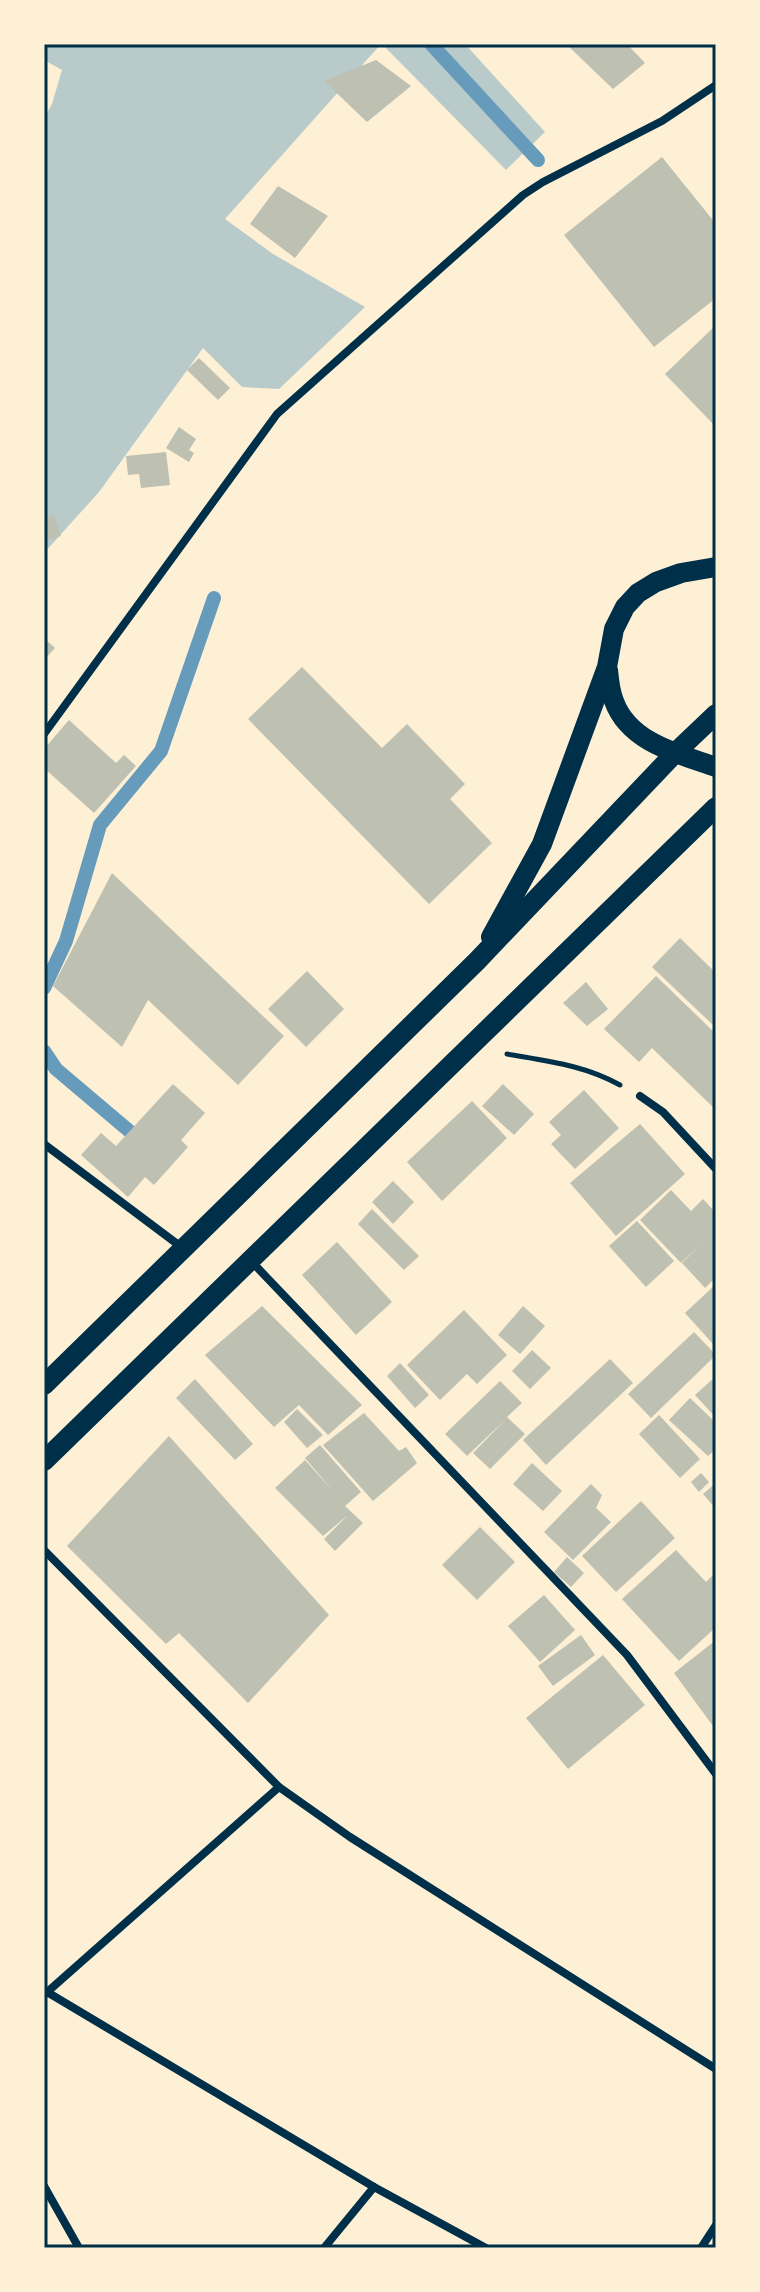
<svg xmlns="http://www.w3.org/2000/svg" width="760" height="2292" font-family="'Public Sans',sans-serif">
	<rect width="100%" height="100%" fill="#fdf0d5"/>
	<g fill="#b9caca">
		<polygon points="44,44 381,44 225,219 273,254 365,307 279,389 242,387 203,348 99,492 44,553 44,118 52,104 62,70 44,60"/>
		<polygon points="382,44 465,44 545,132 506,170"/>
	</g>
	<g fill="none" stroke-linecap="round" stroke-linejoin="round">
		<g stroke="#669bbc" stroke-width="14">
			<polyline points="431,44 538,160"/>
			<polyline points="44,988 66,941 100,825 161,751 214,598"/>
			<polyline points="44,1051 56,1069 134,1135"/>
		</g>
	</g>
	<g fill="#bec0b2">
		<polygon points="566,44 627,44 645,63 613,89"/>
		<polygon points="376,60 411,86 367,122 324,81"/>
		<polygon points="662,157 716,224 716,298 654,347 564,235"/>
		<polygon points="278,186 328,216 295,258 250,224"/>
		<polygon points="716,325 716,427 665,374"/>
		<polygon points="199,358 230,388 218,400 187,370"/>
		<polygon points="179,427 196,439 189,450 194,453 189,462 166,448"/>
		<polygon points="166,452 170,485 141,488 139,474 128,475 126,456"/>
		<polygon points="54,515 61,536 44,541 44,519"/>
		<polygon points="44,638 55,648 44,660"/>
		<polygon points="302,667 382,748 407,724 465,784 450,799 492,843 429,904 248,719"/>
		<polygon points="69,720 116,763 124,755 136,766 94,813 44,768 44,749"/>
		<polygon points="112,873 284,1036 238,1085 148,1000 122,1047 53,986"/>
		<polygon points="680,938 716,973 716,1020 712,1024 652,967"/>
		<polygon points="307,971 344,1009 306,1047 268,1009"/>
		<polygon points="656,976 716,1034 716,1110 652,1048 639,1062 604,1029"/>
		<polygon points="586,982 608,1009 587,1026 563,1003"/>
		<polygon points="173,1084 205,1113 181,1140 188,1147 154,1185 145,1177 128,1197 81,1155 101,1133 116,1146"/>
		<polygon points="503,1084 534,1114 514,1135 482,1106"/>
		<polygon points="584,1090 619,1128 575,1169 551,1144 561,1135 549,1122"/>
		<polygon points="472,1101 507,1138 442,1201 407,1162"/>
		<polygon points="640,1124 685,1174 616,1236 570,1183"/>
		<polygon points="393,1181 414,1202 393,1224 372,1202"/>
		<polygon points="671,1190 691,1211 703,1199 716,1213 716,1277 705,1288 682,1263 701,1244 681,1263 640,1220"/>
		<polygon points="372,1209 419,1256 404,1270 358,1224"/>
		<polygon points="637,1221 674,1261 646,1287 609,1246"/>
		<polygon points="337,1242 392,1302 356,1335 302,1275"/>
		<polygon points="716,1284 716,1342 713,1344 685,1313"/>
		<polygon points="262,1306 362,1405 328,1435 299,1405 274,1427 205,1355"/>
		<polygon points="523,1306 545,1326 520,1354 498,1335"/>
		<polygon points="464,1310 507,1355 477,1384 467,1374 440,1400 407,1365"/>
		<polygon points="694,1332 716,1355 651,1418 628,1394"/>
		<polygon points="532,1350 551,1368 530,1389 512,1371"/>
		<polygon points="610,1359 633,1383 546,1465 523,1440"/>
		<polygon points="400,1363 429,1395 415,1408 387,1376"/>
		<polygon points="716,1376 716,1418 695,1395"/>
		<polygon points="195,1379 253,1444 235,1460 176,1398"/>
		<polygon points="500,1381 522,1403 507,1417 525,1434 490,1469 473,1453 505,1420 467,1456 445,1434"/>
		<polygon points="690,1398 716,1423 716,1449 708,1456 669,1420"/>
		<polygon points="297,1409 323,1435 307,1448 284,1422"/>
		<polygon points="364,1413 399,1451 406,1447 417,1463 373,1501 323,1445"/>
		<polygon points="659,1415 700,1459 680,1478 639,1434"/>
		<polygon points="169,1436 329,1615 248,1703 179,1633 166,1644 67,1546"/>
		<polygon points="320,1445 361,1492 345,1506 363,1523 335,1551 324,1539 348,1515 323,1536 275,1488 305,1460 333,1491 305,1458"/>
		<polygon points="532,1463 562,1491 543,1511 513,1484"/>
		<polygon points="701,1473 709,1482 699,1492 691,1482"/>
		<polygon points="716,1483 716,1509 703,1494"/>
		<polygon points="591,1484 602,1495 596,1508 611,1522 573,1560 544,1532"/>
		<polygon points="641,1501 675,1538 616,1592 582,1556"/>
		<polygon points="480,1527 515,1562 477,1600 442,1565"/>
		<polygon points="676,1550 706,1582 716,1572 716,1627 679,1661 622,1599"/>
		<polygon points="567,1557 584,1573 571,1587 554,1572"/>
		<polygon points="544,1595 575,1630 540,1662 508,1626"/>
		<polygon points="581,1635 595,1655 553,1686 538,1666"/>
		<polygon points="716,1640 716,1730 674,1673"/>
		<polygon points="603,1655 645,1705 568,1769 526,1718"/>
	</g>
	<g fill="none" stroke-linecap="round" stroke-linejoin="round">
		<path stroke="#003049" stroke-width="5" d="M507,1054C547,1061 584,1065 620,1085"/>
		<g stroke="#003049" stroke-width="8">
			<polyline points="44,734 277,414 523,195 543,182 662,121 716,85"/>
			<polyline points="640,1096 663,1112 716,1169"/>
			<polyline points="44,1144 184,1249"/>
			<polyline points="251,1261 627,1655 716,1774"/>
			<polyline points="44,1550 279,1787 350,1837 716,2069"/>
			<polyline points="47,1992 374,2187 486,2248"/>
			<polyline points="45,1994 279,1787"/>
			<polyline points="44,2186 79,2248"/>
			<polyline points="324,2248 374,2187"/>
			<polyline points="701,2248 716,2225"/>
		</g>
		<g stroke="#003049" stroke-width="20">
			<path d="M608,670C609,681 610,692 614,701C629,743 679,754 716,767"/>
			<polyline points="491,937 542,844 607,667 614,629 625,607 638,593 656,582 681,573 716,567"/>
			<polyline points="44,1385 477,961 676,752 716,714"/>
			<polyline points="44,1461 716,807"/>
		</g>
	</g>
	<rect width="760" height="2292" fill="none" stroke="#fdf0d5" stroke-width="92"/>
	<rect x="46" y="46" width="668" height="2200" fill="none" stroke="#003049" stroke-width="3"/>
</svg>
